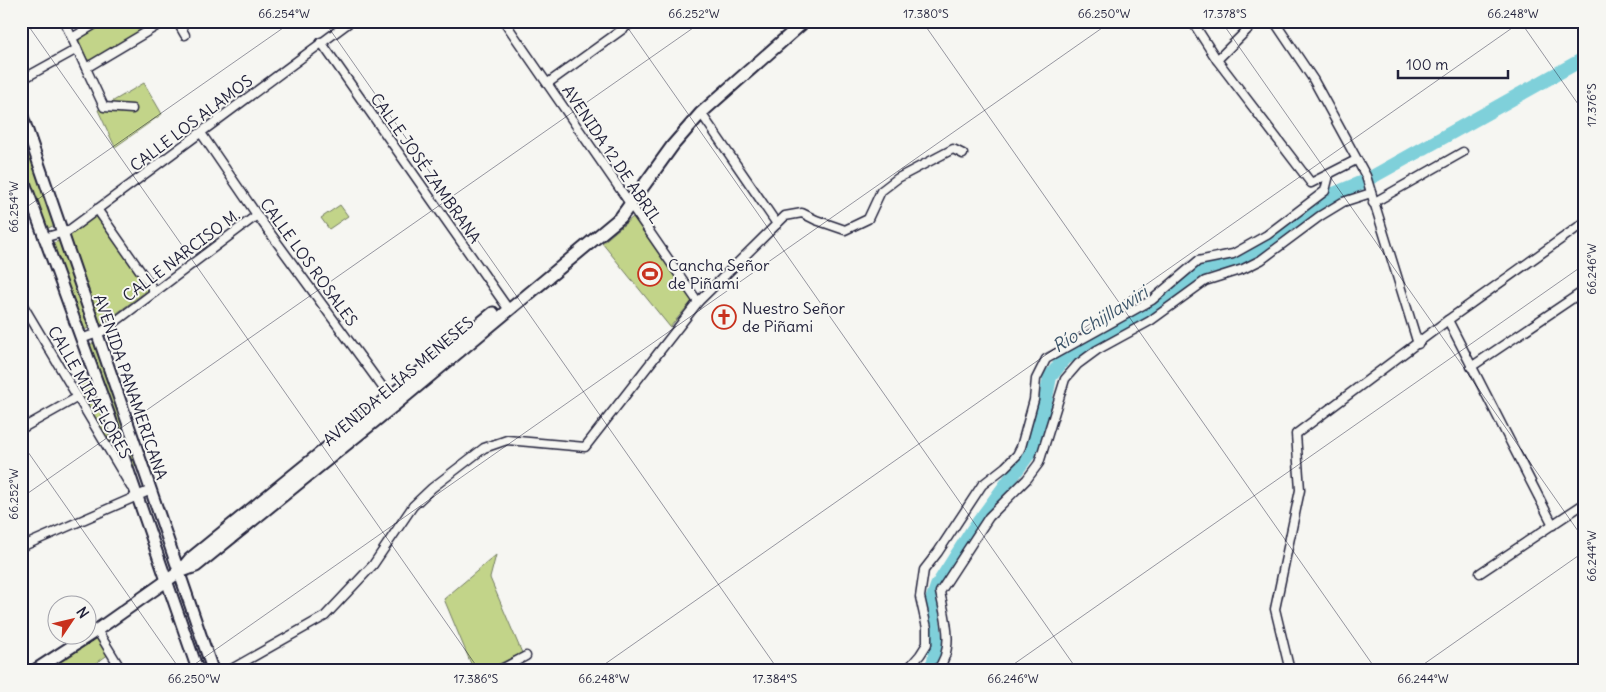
<svg xmlns="http://www.w3.org/2000/svg" width="1606" height="692" font-family="Delius,sans-serif">
	<rect width="100%" height="100%" fill="#f6f6f2"/>
	<filter id="ink" filterUnits="userSpaceOnUse"><feTurbulence type="fractalNoise" baseFrequency=".02" numOctaves="2"/><feDisplacementMap in="SourceGraphic" scale="10" xChannelSelector="R" yChannelSelector="G"/><feConvolveMatrix kernelMatrix="1 2 1 2 8 2 1 2 1" color-interpolation-filters="sRGB"/></filter>
	<g filter="url(#ink)">
		<g fill="#c2d489" stroke="#727b62">
			<polygon points="157,21 91,61 87,59 79,41 80,37 109,21"/>
			<polygon points="144,83 162,114 115,147 98,110"/>
			<polygon points="21,127 55,225 46,229 21,159"/>
			<polygon points="340,205 348,216 329,229 321,218"/>
			<polygon points="97,215 149,289 100,326 68,237"/>
			<polygon points="633,217 692,301 670,327 602,243"/>
			<polygon points="59,241 89,328 81,331 51,244"/>
			<polygon points="94,343 138,465 132,467 87,346"/>
			<polygon points="91,378 117,447 112,449 76,387"/>
			<polygon points="496,555 490,578 522,653 484,671 474,671 444,599"/>
			<polygon points="95,638 99,640 109,654 85,671 45,671"/>
		</g>
		<g fill="none" stroke-linecap="round" stroke-linejoin="round">
			<polyline stroke="#7fd0da" stroke-width="14" points="927,671 934,662 936,644 931,603 937,586 972,531 1030,452 1044,408 1050,377 1064,359 1102,336 1144,318 1204,268 1251,256 1279,237 1299,217 1329,196 1365,181 1585,58"/>
			<g stroke="#22223b" stroke-width="11">
				<g id="street">
					<polyline points="64,21 104,107 132,109"/>
					<polyline points="177,21 185,35"/>
					<polyline points="504,21 698,302"/>
					<polyline points="1192,21 1217,60 1311,183 1356,160"/>
					<polyline points="1274,21 1313,79 1366,176 1418,344"/>
					<polyline points="72,38 100,21"/>
					<polyline points="321,42 509,310"/>
					<polyline points="1217,60 1256,21"/>
					<polyline points="86,68 165,21"/>
					<polyline points="21,80 77,49"/>
					<polyline points="548,83 634,21"/>
					<polyline points="701,113 777,224"/>
					<polyline points="201,133 257,215 392,400"/>
					<polyline points="1373,203 1463,152"/>
					<polyline points="97,209 155,292"/>
					<polyline points="43,238 68,231 351,21"/>
					<polyline points="21,302 131,487"/>
					<polyline points="1448,320 1553,525"/>
					<polyline points="81,339 103,331 257,215"/>
					<polyline points="1471,367 1585,290"/>
					<polyline points="21,429 78,397"/>
					<polyline points="21,547 151,490"/>
					<polyline points="1480,573 1585,503"/>
					<polyline points="97,630 122,671"/>
					<polyline points="228,671 325,616 373,565 413,506 432,488 484,448 507,440 585,447 698,302 785,216 802,213 816,220 845,230 868,219 881,191 898,178 953,149 963,154"/>
					<polyline points="498,671 526,656"/>
					<polyline points="906,671 920,655 927,644 927,628 920,597 924,570 938,552 982,485 1005,467 1017,455 1021,447 1034,400 1036,379 1046,359 1152,300 1198,261 1233,254 1267,235 1325,191 1329,175"/>
					<path d="M936,671C956,650 945,617 940,592L989,517L1027,479L1039,463L1065,379L1078,364L1097,350L1150,321L1205,281L1243,269L1261,260L1320,216L1343,202L1371,193"/>
					<polyline points="1290,671 1275,609 1300,490 1296,434 1448,320 1585,222"/>
				</g>
			</g>
			<g stroke="#22223b" stroke-width="14">
				<g id="secondary">
					<polyline points="21,112 213,671"/>
					<polyline points="21,173 108,412 198,671"/>
				</g>
			</g>
			<g stroke="#22223b" stroke-width="15">
				<g id="primary">
					<polyline points="180,571 190,559 493,313"/>
					<polyline points="34,671 97,630 179,572 196,566 396,404 621,217 673,145 701,113 805,21"/>
				</g>
			</g>
			<use href="#street" stroke="#f6f6f2" stroke-width="8"/>
			<use href="#secondary" stroke="#f6f6f2" stroke-width="10"/>
			<use href="#primary" stroke="#f6f6f2" stroke-width="11"/>
		</g>
	</g>
	<path fill="none" stroke="#22223b" stroke-width="1" stroke-opacity="0.45" d="M25,21L480,671M324,21L779,671M623,21L1078,671M922,21L1377,671M1221,21L1585,541M1520,21L1585,114M21,211L293,21M21,442L181,671M21,498L703,21M185,671L1112,21M595,671L1522,21M1004,671L1585,264M1414,671L1585,551"/>
	<defs>
		<g id="stadium-ring" transform="scale(1.25)"><circle r="9.5" fill="#f6f6f2" stroke="#c8321e" stroke-width="1.5"/><path d="M0-5a6.5 5 0 1 0 0 10a6.5 5 0 1 0 0-10ZM-3.5-1.8h7v3.6h-7Z" fill="#c8321e"/></g>
		<g id="church-ring" transform="scale(1.25)"><circle r="9.5" fill="#f6f6f2" stroke="#c8321e" stroke-width="1.5"/><path d="M-1.2-6h2.4v3.5h3.3v2.4h-3.3V6h-2.4V-.1h-3.3v-2.4h3.3Z" fill="#c8321e"/></g>
	</defs>
	<g fill-rule="evenodd">
		<use href="#stadium-ring" x="650" y="274"/>
		<use href="#church-ring" x="724" y="317"/>
	</g>
	<g text-anchor="middle" dominant-baseline="central" stroke-width="4" stroke-linejoin="round" paint-order="stroke">
		<g font-size="16" fill="#22223b" stroke="#f6f6f2">
			<text transform="translate(191 123) rotate(-37)">CALLE LOS ALAMOS</text>
			<text transform="translate(612 154) rotate(56)">AVENIDA 12 DE ABRIL</text>
			<text transform="translate(426 168) rotate(55)">CALLE JOSÉ ZAMBRANA</text>
			<text transform="translate(181 255) rotate(-37)">CALLE NARCISO M.</text>
			<text transform="translate(309 262) rotate(54)">CALLE LOS ROSALES</text>
			<text transform="translate(398 381) rotate(-40)">AVENIDA ELÍAS MENESES</text>
			<text transform="translate(131 387) rotate(71)">AVENIDA PANAMERICANA</text>
			<text transform="translate(90 392) rotate(60)">CALLE MIRAFLORES</text>
		</g>
		<g font-size="16" fill="#22223b" stroke="#f6f6f2" text-anchor="start">
			<text x="668" y="265">Cancha Señor<tspan x="668" dy="18">de Piñami</tspan></text>
			<text x="742" y="308">Nuestro Señor<tspan x="742" dy="18">de Piñami</tspan></text>
		</g>
		<g font-size="18" font-style="italic" fill="#3e566b" stroke="#f6f6f2">
			<text transform="translate(1100 319) rotate(-32)">Río Chijllawiri</text>
		</g>
	</g>
	<rect width="1606" height="692" fill="none" stroke="#f6f6f2" stroke-width="55"/>
	<g transform="translate(72 620) rotate(55)"><circle r="24" fill="#f6f6f2" stroke="#a1a1a9"/>
	<path d="M0-4L9 19L0 12L-9 19Z" fill="#c8321e"/>
	<text y="-8" font-size="14" font-weight="bold" text-anchor="middle" fill="#22223b">N</text>
	</g>
	<path d="M1398 70v8h110v-8" fill="none" stroke="#22223b" stroke-width="2.5"/>
	<text x="1406" y="70" font-size="15" fill="#22223b" stroke="#f6f6f2" stroke-width="4" paint-order="stroke">100 m</text>
	<rect x="28" y="28" width="1550" height="636" fill="none" stroke="#22223b" stroke-width="2"/>
	<g font-size="12" text-anchor="middle" fill="#22223b">
		<text x="284" y="18">66.254°W</text>
		<text x="694" y="18">66.252°W</text>
		<text x="926" y="18">17.380°S</text>
		<text x="1104" y="18">66.250°W</text>
		<text x="1225" y="18">17.378°S</text>
		<text x="1513" y="18">66.248°W</text>
		<text transform="translate(1592 105) rotate(-90)" y="4">17.376°S</text>
		<text transform="translate(14 207) rotate(-90)" y="4">66.254°W</text>
		<text transform="translate(1592 269) rotate(-90)" y="4">66.246°W</text>
		<text transform="translate(14 494) rotate(-90)" y="4">66.252°W</text>
		<text transform="translate(1592 556) rotate(-90)" y="4">66.244°W</text>
		<text x="194" y="683">66.250°W</text>
		<text x="476" y="683">17.386°S</text>
		<text x="604" y="683">66.248°W</text>
		<text x="775" y="683">17.384°S</text>
		<text x="1013" y="683">66.246°W</text>
		<text x="1423" y="683">66.244°W</text>
	</g>
</svg>
